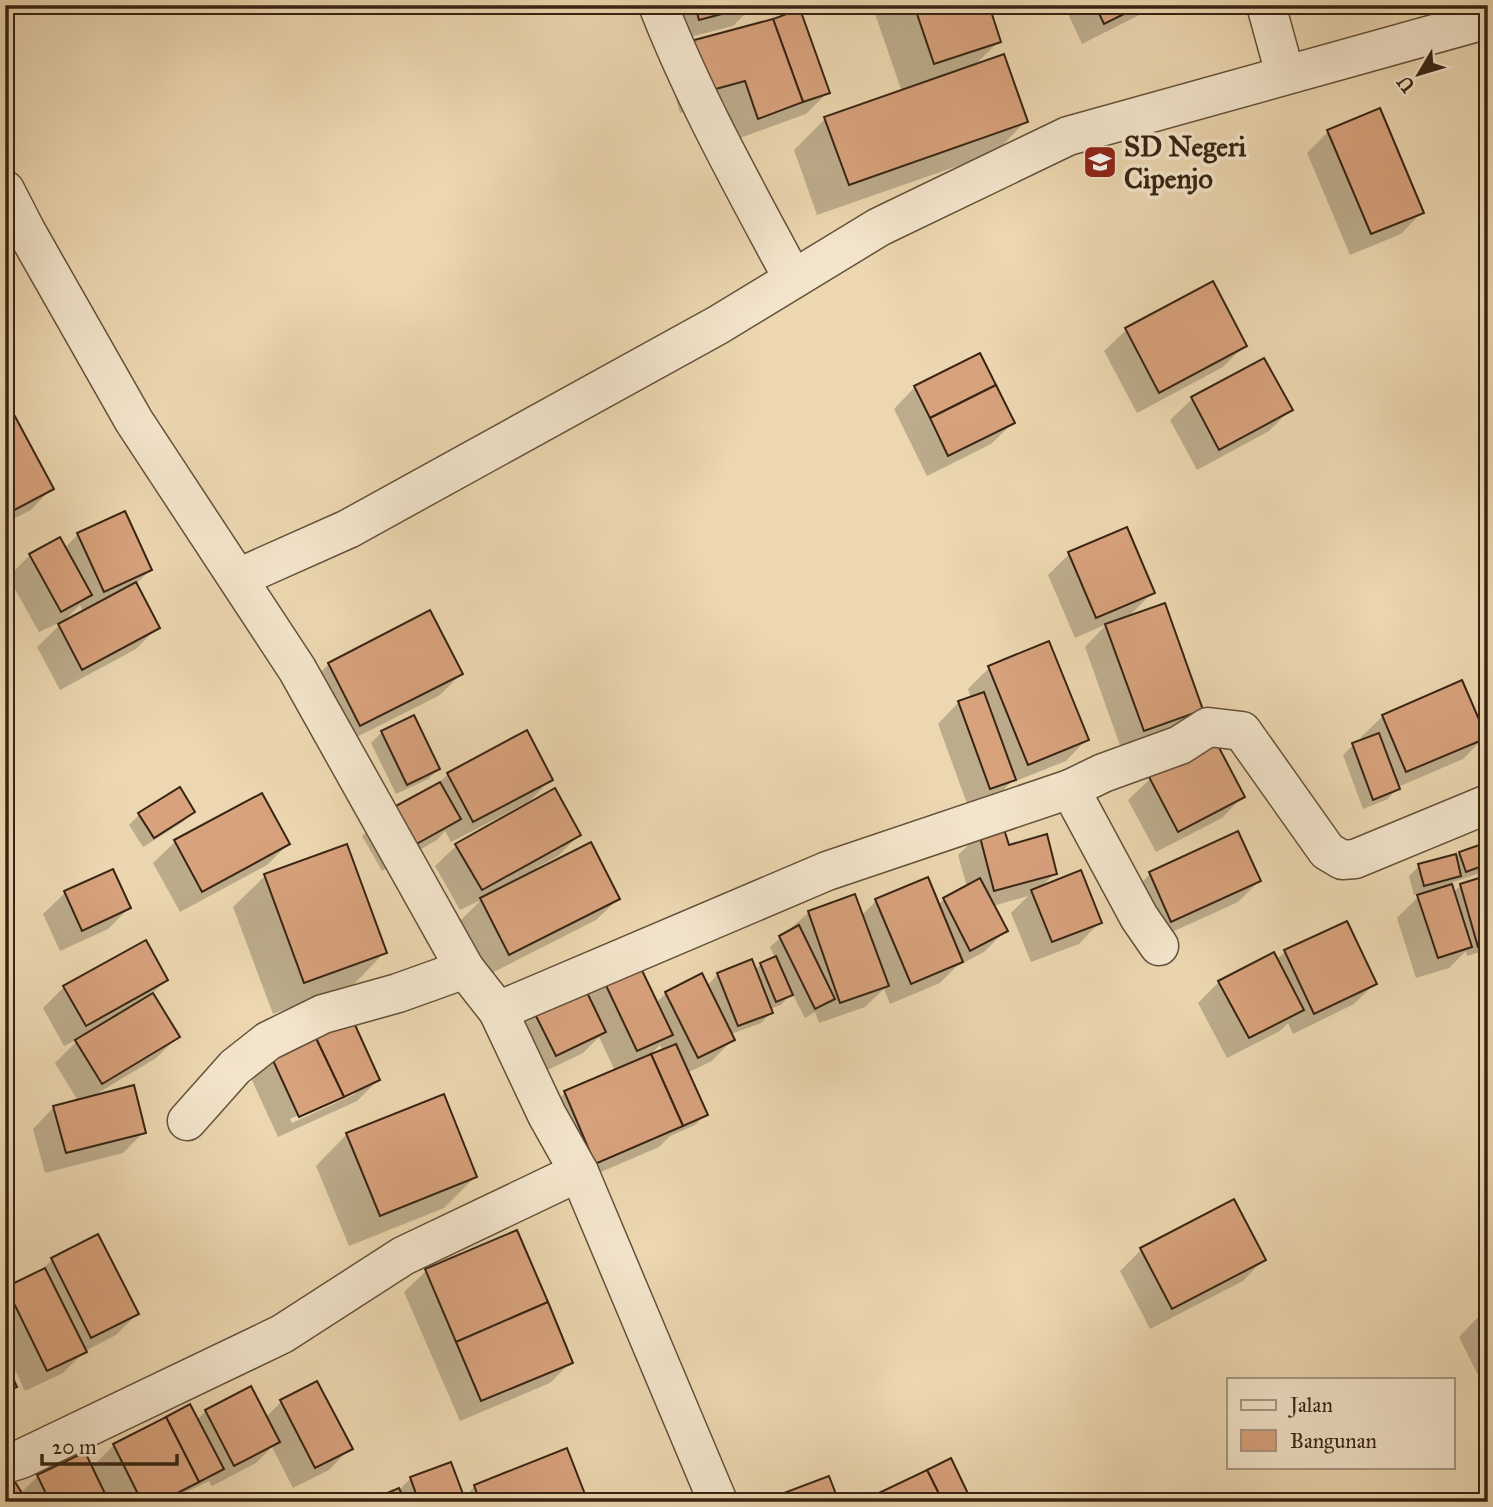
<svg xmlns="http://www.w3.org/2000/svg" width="1493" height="1507" font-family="'IM FELL Great Primer',serif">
	<rect width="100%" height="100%" fill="#ecd7b0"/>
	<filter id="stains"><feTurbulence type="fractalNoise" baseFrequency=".00286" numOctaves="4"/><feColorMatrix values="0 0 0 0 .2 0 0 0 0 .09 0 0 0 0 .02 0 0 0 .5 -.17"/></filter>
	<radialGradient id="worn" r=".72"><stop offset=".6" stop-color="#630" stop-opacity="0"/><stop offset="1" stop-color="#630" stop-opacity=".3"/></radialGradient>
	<g fill="#0003" fill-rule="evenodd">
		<polygon points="669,5 754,5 733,26 678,40"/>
		<polygon points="872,5 987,5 999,41 974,66 1026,121 995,153 817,215 794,150 825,119 902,92"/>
		<polygon points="1064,5 1159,5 1082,44"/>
		<polygon points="666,65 828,92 806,114 737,139 724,102 680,113"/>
		<polygon points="1328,132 1422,212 1401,234 1350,255 1307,153"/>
		<polygon points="1212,284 1245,345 1223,367 1137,413 1104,351 1126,330"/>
		<polygon points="1263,360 1290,410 1269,431 1197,470 1170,420 1192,399"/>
		<polygon points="915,387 1013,423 991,444 927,476 894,409"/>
		<polygon points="5,414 52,488 31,510 5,523"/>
		<path d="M78,534L150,570L135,585L158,627L136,649L60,690L37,647L65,620L39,632L8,577L30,555L60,539L65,548ZM80,605L83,612L63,622Z"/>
		<polygon points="1069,554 1153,592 1127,618 1201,710 1180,731 1122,751 1085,647 1107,624 1075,638 1048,575"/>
		<polygon points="329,664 461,674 440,695 339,746 308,685"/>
		<polygon points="989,668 1087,739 1066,761 1010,783 993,801 969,809 938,724 959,702 971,698 968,689"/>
		<polygon points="1383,716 1485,737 1463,759 1398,787 1388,799 1363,809 1343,755 1353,745 1363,741 1361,737"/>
		<polygon points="413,718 438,769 428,779 396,794 371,743 382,732"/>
		<polygon points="526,733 551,779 530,801 451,842 445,831 437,840 382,871 362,836 384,815 436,786 448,774"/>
		<polygon points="1215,744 1243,796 1222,818 1156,852 1128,800 1150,779"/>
		<polygon points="262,795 288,844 267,865 180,912 153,863 175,842"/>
		<polygon points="193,812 183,822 143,847 129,825 139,815"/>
		<path d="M980,834L1055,873L1040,888L1100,922L1079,944L1031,962L1011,913L1028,896L993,906L1005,931L984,952L956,967L940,983L890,1004L884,989L865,1007L819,1023L815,1012L805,1018L792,993L781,1005L770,1009L771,1013L761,1023L731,1034L733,1039L712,1061L687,1073L705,1115L695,1125L670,1136L659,1147L573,1184L544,1114L565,1093L615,1071L599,1037L583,1053L535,1076L510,1027L531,1005L586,995L603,979L656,1003L666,993L707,986L718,974L755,970L761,964L775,958L770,947L808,913L854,896L861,916L877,900L938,905L944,899L967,887L958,855ZM660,1045L663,1051L647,1058Z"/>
		<polygon points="579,835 558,856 536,868 538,871 618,899 596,920 488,975 460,921 481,900 460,910 435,866 457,845"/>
		<path d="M1488,844V960L1483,961L1480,952L1467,956L1466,951L1449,968L1416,978L1397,918L1422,893L1414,895L1409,876L1419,866L1455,858L1459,853ZM1486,871L1476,881L1461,885L1453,893L1450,885L1453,882Z"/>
		<polygon points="346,846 385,952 354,984 273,1014 233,907 265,876"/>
		<polygon points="1150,874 1259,881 1238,902 1150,942 1129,895"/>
		<polygon points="65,893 129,908 108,929 60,951 43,914"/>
		<polygon points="1285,952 1375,983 1354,1004 1293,1034 1288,1023 1280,1031 1227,1058 1198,1003 1219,982 1276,960"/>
		<polygon points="166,980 152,994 178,1037 156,1058 93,1096 144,1132 123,1153 45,1173 33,1129 54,1107 78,1101 55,1063 80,1038 64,1046 43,1008 64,987"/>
		<path d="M271,1055L378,1080L357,1101L278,1137L250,1076ZM355,1090V1094L292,1123L290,1119Z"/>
		<polygon points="347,1134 475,1177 444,1208 349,1246 316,1166"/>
		<polygon points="516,1232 571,1362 550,1383 460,1421 404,1292 426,1271"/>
		<polygon points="97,1237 137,1314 116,1335 85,1351 63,1373 25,1391 8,1355 5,1358 5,1291 37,1274 52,1260"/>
		<polygon points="1141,1250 1264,1259 1243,1281 1150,1329 1120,1271"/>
		<polygon points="1488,1311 1488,1395 1459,1337 1480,1315"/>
		<polygon points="281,1402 350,1448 329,1470 293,1488 272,1447 256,1463 212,1486 209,1481 186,1492 176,1502 5,1502 20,1494 38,1476 91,1468 114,1445 197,1420 206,1411 265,1418"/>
		<polygon points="411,1478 463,1498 475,1486 586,1502 371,1502 399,1490"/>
		<polygon points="230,1497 232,1502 218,1502"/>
	</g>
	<g fill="#d8a27d" stroke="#372413" stroke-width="2">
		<polygon points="695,5 756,5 699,20"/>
		<polygon points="914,5 989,5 1001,42 934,64"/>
		<polygon points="1095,5 1142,5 1104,24"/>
		<polygon points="800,9 830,93 803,102 773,19"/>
		<polygon points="773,19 803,102 758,119 745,81 701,93 687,42"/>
		<polygon points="1004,54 1028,122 849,185 824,117"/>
		<polygon points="1380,108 1424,213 1371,234 1327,130"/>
		<polygon points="1213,281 1247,346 1159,393 1125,328"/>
		<polygon points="980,353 996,385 930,418 914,386"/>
		<polygon points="1264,358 1293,410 1219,450 1191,397"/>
		<polygon points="996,385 1015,423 948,456 930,418"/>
		<polygon points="11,409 54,489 5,515 5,412"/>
		<polygon points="125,511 152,570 104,592 77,533"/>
		<polygon points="1127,527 1155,593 1096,618 1068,552"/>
		<polygon points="60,537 92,595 61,612 29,554"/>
		<polygon points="136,582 160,628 82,670 58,624"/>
		<polygon points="1165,603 1203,710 1144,731 1105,624"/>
		<polygon points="430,610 463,674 360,726 328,663"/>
		<polygon points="1049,641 1089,740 1028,765 988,666"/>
		<polygon points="1462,680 1487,738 1406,772 1382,715"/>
		<polygon points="984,692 1016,780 990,789 958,701"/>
		<polygon points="414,715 440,769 407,785 381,731"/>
		<polygon points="527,730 553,780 473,822 447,773"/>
		<polygon points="1379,733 1400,789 1373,800 1352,743"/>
		<polygon points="1216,742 1245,797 1178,832 1149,777"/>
		<polygon points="440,782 461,819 404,851 383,813"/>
		<polygon points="180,787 195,812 154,838 138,813"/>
		<polygon points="555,788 581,835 482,890 455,844"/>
		<polygon points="262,793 290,844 202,892 174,840"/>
		<polygon points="1003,826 1009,845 1047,834 1057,874 994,891 979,833"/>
		<polygon points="1238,831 1261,881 1171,922 1149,872"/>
		<polygon points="591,842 620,899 509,955 480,898"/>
		<polygon points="1488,842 1488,864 1466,872 1459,852"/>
		<polygon points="347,844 387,953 304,983 264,874"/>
		<polygon points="1456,854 1461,876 1424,886 1418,864"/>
		<polygon points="113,869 131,908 82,931 64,891"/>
		<polygon points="1081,870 1102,923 1052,942 1031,890"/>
		<polygon points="928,877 963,962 911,984 875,899"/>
		<polygon points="980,878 1008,931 970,951 943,898"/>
		<polygon points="1479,878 1488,908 1488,944 1478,947 1460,884"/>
		<polygon points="1452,884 1472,947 1438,958 1417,895"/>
		<polygon points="855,894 889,986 840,1003 808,911"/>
		<polygon points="1347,921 1377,984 1314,1014 1284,950"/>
		<polygon points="799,925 835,999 815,1009 779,936"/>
		<polygon points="146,940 168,980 86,1026 63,986"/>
		<polygon points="1274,952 1304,1010 1249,1038 1218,981"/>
		<polygon points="776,956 793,995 776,1002 760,963"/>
		<polygon points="752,959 773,1013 738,1026 717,973"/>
		<polygon points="637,960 673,1035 637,1051 602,977"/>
		<polygon points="702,973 735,1040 698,1058 665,992"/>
		<polygon points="581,980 606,1032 556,1056 530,1004"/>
		<polygon points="153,993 180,1037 102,1084 75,1040"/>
		<polygon points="351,1016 380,1080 344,1097 314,1034"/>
		<polygon points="314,1034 344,1097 299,1117 270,1054"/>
		<polygon points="676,1044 708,1115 683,1126 651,1054"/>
		<polygon points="651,1054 683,1126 595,1164 564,1091"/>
		<polygon points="134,1085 146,1133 66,1153 53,1106"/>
		<polygon points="444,1094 477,1177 380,1216 346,1133"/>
		<polygon points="1234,1199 1266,1260 1172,1309 1140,1248"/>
		<polygon points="517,1230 548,1302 456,1342 425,1269"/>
		<polygon points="98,1234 139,1314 91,1338 51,1258"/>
		<polygon points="45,1268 87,1352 47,1371 6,1287"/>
		<polygon points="548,1302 573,1363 481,1401 456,1342"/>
		<polygon points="1488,1310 1488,1331 1479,1314"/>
		<polygon points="5,1327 14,1351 5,1354"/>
		<polygon points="5,1360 17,1387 5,1392"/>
		<polygon points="317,1381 353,1449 315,1468 280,1400"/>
		<polygon points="251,1386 280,1442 234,1466 205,1410"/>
		<polygon points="190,1404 224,1469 199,1482 166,1417"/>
		<polygon points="166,1417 199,1482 160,1502 142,1502 113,1444"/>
		<polygon points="567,1448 588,1502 480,1502 474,1485"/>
		<polygon points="85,1452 109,1502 50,1502 37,1475"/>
		<polygon points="951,1458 972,1502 943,1502 927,1470"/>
		<polygon points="451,1462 466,1502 419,1502 410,1477"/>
		<polygon points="927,1470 943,1502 860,1502"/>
		<polygon points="10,1474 25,1498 19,1502 5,1502 5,1477"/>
		<polygon points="829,1476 839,1502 760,1502"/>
		<polygon points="399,1488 405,1502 366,1502"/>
	</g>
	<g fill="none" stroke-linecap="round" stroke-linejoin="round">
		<g stroke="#64513a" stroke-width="41">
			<g id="street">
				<path d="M658,5C695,100 745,189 793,279"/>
				<polyline points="1266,5 1285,74"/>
				<polyline points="5,190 26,231 134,421 297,669 465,969 498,1011 547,1115 579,1172 718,1502"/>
				<polyline points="238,578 348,529 718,325 879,227 1068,136 1488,19"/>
				<polyline points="1070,789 1139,917 1159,946"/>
				<polyline points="498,1011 827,871 1070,789 1103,773 1180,745 1208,727 1242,731 1327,851 1342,860 1355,859 1488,804"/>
				<polyline points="187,1121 235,1067 268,1041 323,1014 398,993 465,969"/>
				<polyline points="5,1464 21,1459 282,1334 403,1256 579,1172"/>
			</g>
		</g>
		<use href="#street" stroke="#f3e5cc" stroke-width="38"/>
	</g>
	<defs>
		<g id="school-square" transform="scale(1.75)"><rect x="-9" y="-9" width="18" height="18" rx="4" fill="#8f2418" stroke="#f3e5cc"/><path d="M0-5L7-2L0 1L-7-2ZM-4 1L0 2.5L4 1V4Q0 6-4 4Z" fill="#fff"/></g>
	</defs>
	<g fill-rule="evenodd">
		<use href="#school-square" x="1100" y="162"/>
	</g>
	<g text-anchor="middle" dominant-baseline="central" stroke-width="7" stroke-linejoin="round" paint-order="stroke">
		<g font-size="28" font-weight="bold" fill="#372413" stroke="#f3e5cc" text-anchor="start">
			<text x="1124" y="146">SD Negeri<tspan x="1124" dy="32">Cipenjo</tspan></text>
		</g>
	</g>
	<rect width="1493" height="1507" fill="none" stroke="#ecd7b0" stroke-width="28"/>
	<rect x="7" y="7" width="1479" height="1493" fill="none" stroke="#372413" stroke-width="3.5"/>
	<rect x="14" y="14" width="1465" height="1479" fill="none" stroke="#372413" stroke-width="2"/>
	<rect x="1227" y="1378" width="228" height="91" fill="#f3e5cc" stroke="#a89882" stroke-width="2"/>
	<rect x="1241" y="1400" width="35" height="10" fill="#f3e5cc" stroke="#a89882" stroke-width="2"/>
	<text x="1290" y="1412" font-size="21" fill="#372413">Jalan</text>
	<rect x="1241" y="1430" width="35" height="21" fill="#d8a27d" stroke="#a89882" stroke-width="2"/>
	<text x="1290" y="1448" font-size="21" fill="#372413">Bangunan</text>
	<g transform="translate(1419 74) rotate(232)" stroke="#f3e5cc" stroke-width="5" paint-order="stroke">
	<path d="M0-5L12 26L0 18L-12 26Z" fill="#372413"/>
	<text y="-10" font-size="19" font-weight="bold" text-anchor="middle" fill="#372413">U</text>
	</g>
	<path d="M42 1454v10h135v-10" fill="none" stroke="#372413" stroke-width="3.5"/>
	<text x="52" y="1454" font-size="21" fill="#372413" stroke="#f3e5cc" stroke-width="5" paint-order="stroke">20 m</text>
	<rect width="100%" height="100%" filter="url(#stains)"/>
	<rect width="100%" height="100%" fill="url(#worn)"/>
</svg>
